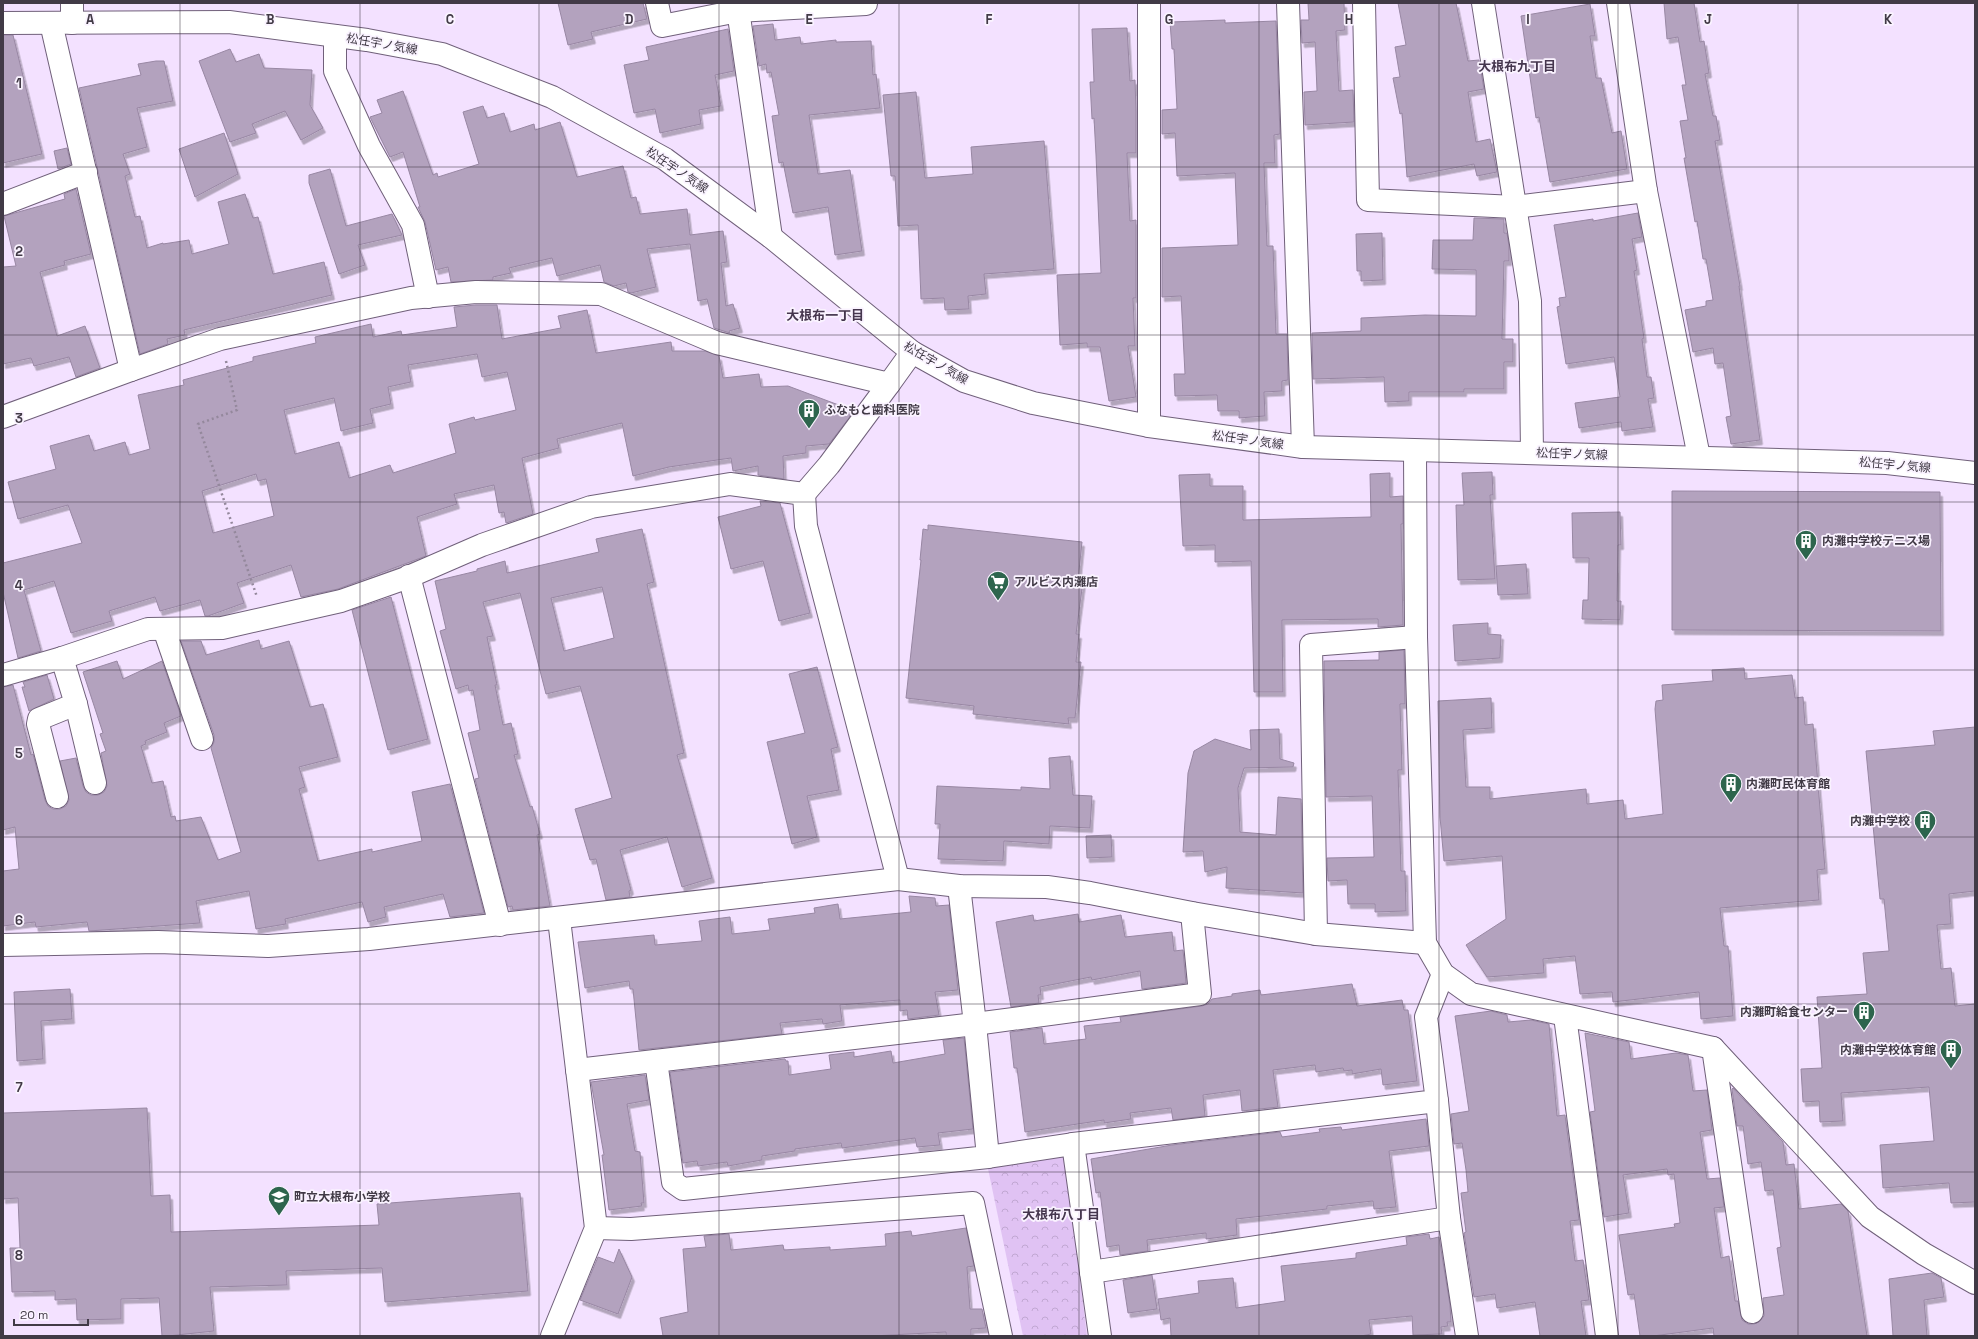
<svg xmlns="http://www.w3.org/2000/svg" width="1978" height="1339" font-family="'Space Grotesk','Noto Sans JP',sans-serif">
	<defs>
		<pattern id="park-crowns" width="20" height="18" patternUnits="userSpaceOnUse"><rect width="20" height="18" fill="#e0c2f3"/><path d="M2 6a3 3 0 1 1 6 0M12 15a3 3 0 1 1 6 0" fill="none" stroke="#c1a7d2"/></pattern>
		<filter id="shadow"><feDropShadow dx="2.5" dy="4.5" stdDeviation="0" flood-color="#0004"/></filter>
	</defs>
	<rect width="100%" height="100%" fill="#f3e1ff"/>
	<polygon fill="url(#park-crowns)" points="1065,1154 1087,1336 1023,1336 987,1164"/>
	<g fill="#b3a2be" stroke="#9887a3" fill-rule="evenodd" filter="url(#shadow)">
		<polygon points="558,3 643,3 647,19 591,32 593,39 568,45"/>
		<polygon points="1308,3 1344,3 1345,30 1336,31 1339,91 1353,90 1354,122 1305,125 1304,92 1317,91 1315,42 1302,43 1301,20 1309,20"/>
		<polygon points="1398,3 1456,3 1468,61 1479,60 1484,89 1468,92 1476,142 1490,139 1497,172 1477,176 1474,164 1407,177 1402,113 1400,114 1393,78 1400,77 1395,47 1406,45"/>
		<polygon points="1664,3 1694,3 1700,42 1704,41 1709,73 1705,74 1713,116 1716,116 1720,140 1715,141 1740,286 1739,286 1760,440 1731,444 1726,417 1731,416 1723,363 1715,364 1713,348 1693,352 1685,310 1706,306 1706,301 1713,300 1706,259 1703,259 1697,221 1695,222 1684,158 1686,158 1680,121 1688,120 1682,85 1686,85 1678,37 1667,39"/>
		<polygon points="1590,4 1595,36 1590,36 1596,78 1601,78 1612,133 1621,131 1627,169 1550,182 1539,117 1536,118 1521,16"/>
		<polygon points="1225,20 1225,23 1276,21 1280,134 1274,135 1275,163 1264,163 1267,246 1273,246 1276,334 1287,334 1288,380 1282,381 1282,391 1264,392 1265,416 1239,418 1239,411 1218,411 1217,395 1175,396 1174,374 1185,374 1181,296 1162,297 1162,248 1238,245 1235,173 1177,176 1175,133 1162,134 1162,110 1177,109 1174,49 1172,49 1170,22"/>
		<polygon points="773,24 775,40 800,37 801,44 836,40 836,42 871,41 873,75 876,74 880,108 809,115 818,174 850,170 862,251 835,255 828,207 793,213 783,162 779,163 772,116 779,115 771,72 767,73 766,64 759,66 753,26"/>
		<polygon points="1127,28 1130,81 1135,80 1136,111 1136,153 1127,153 1130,221 1136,220 1136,298 1133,298 1135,346 1128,346 1136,397 1109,401 1100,347 1087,347 1087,343 1060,345 1057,275 1101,273 1096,155 1094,118 1092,119 1090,82 1094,82 1092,29"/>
		<polygon points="728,29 734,71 715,75 721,106 699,110 701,124 660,133 655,109 634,113 624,65 649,60 646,47"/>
		<polygon points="3,35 13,35 42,154 3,163"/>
		<polygon points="230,49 236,62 259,54 264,68 312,70 310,105 323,128 301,140 285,111 252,124 256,133 230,142 199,61"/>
		<polygon points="156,61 164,61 173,101 137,108 147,147 123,154 130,174 125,176 135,217 140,216 147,248 163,243 163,244 189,240 192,254 229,244 218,202 245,194 253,218 258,217 273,274 324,262 332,295 184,330 185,335 167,339 168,344 140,354 79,88 141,75 138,64"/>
		<polygon points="403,91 433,175 437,173 438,177 479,164 463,112 483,106 487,118 504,113 510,132 534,124 535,130 560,122 577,177 623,166 631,198 636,197 640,214 687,209 690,235 723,231 727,262 721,263 726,306 733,304 740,328 729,331 730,333 714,328 707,299 698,301 690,244 647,249 656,287 631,293 628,292 626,283 614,286 604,282 600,265 557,276 552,258 509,268 511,273 493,277 493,280 451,282 448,267 436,270 425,222 418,207 420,207 403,152 390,157 370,117 382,113 377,100"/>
		<polygon points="916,92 925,178 973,174 971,147 1044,141 1054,269 984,274 986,294 968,296 969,309 945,310 944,298 921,299 918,225 898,226 895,176 891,176 883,95"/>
		<polygon points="224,133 238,174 195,197 179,149"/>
		<polygon points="67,148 71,164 58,169 54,151"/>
		<polygon points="330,169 346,226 392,214 402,235 358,245 365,265 339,274 309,183 309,175"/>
		<polygon points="76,189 91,254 64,261 65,265 40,272 57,336 85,326 100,368 76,377 69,357 34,366 31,358 3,364 3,267 16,266 4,216 65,199 64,194"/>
		<polygon points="1638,213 1642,237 1632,239 1637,270 1634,271 1644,338 1642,339 1647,377 1651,377 1654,398 1648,399 1653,427 1622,431 1621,422 1579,428 1575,403 1620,397 1614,357 1566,364 1557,307 1560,306 1559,298 1566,297 1554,225 1593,219 1593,221"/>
		<polygon points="1474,218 1504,219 1504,233 1507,233 1509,246 1509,261 1504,261 1502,339 1513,339 1513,362 1504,362 1504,389 1464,389 1464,392 1409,392 1409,401 1385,402 1384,377 1313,379 1312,333 1361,331 1361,318 1425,315 1476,316 1476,270 1432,269 1433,240 1473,240"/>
		<polygon points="1382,233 1383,280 1361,281 1361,271 1357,271 1356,234"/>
		<path d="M476,305H497L502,339L561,328L558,316L587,310L596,353L671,342L672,351H705L719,356L723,378L759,374L761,387L788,386L852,410L849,418L829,444L806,446V453L783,456L784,479L758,475V466L733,471L731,458L669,467L633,476L622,423L557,439L559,448L522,458L533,514L506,523L504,512L499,513L494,485L454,494L457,504L417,517L426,556L338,589L301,597L291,565L237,583L244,603L208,616H205L200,600L160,611L155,597L109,611L112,621L71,633L54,581L24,590L41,651L18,658L3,592V563L82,543L68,505L18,519L8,482L56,469L50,446L89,435L94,451L125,442L129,455L150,449L138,395L184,385L183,380L253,361V357L316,343L315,337L371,324L373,337L401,331L402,335L457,327L454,307ZM477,354L482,377L507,372L516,410L475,420L474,417L449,424L456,453L393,473L390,465L349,478L339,442L295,454L284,410L334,398L341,431L373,423L370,409L391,404L388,387L411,382L408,365ZM256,474L258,481L266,479L274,516L213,533L202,491Z"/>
		<polygon points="1492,472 1493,495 1490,495 1495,579 1458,580 1456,505 1464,505 1462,473"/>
		<polygon points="1390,473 1390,497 1403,496 1403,524 1401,524 1403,625 1378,627 1378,619 1282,620 1283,692 1254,692 1251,561 1215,562 1215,545 1183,546 1179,475 1210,474 1210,486 1243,486 1243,520 1371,517 1370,474"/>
		<polygon points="1672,491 1940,492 1941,631 1672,630"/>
		<polygon points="760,501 780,503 810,613 779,621 763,561 731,569 718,517 761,506"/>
		<polygon points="1620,512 1621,545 1618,545 1617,601 1621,601 1620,620 1582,619 1583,600 1588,600 1589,558 1573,558 1572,513"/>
		<polygon points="928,525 1082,542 1078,580 1083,581 1076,634 1079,634 1076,662 1081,662 1075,718 1068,718 1069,724 973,714 974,706 906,698 921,560 920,560 923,529 928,530"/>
		<path d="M642,529L654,582L647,584L684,753L677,755L712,878L682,887L667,837L620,850L631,890L629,891L630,897L606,900L596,859L590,860L575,809L612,798L580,686L546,694L520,593L483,602L493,636L487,637L497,685H495L503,725L511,723L518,754L514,755L530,807L532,806L540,834L537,835L550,906L513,910L512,906L508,907L475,779L479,778L468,733L480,730L473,690L469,691L468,685L456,689L440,631L446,629L435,581L477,571V569L505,561L507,573L599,552L596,539ZM602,587L614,638L564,651L551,598Z"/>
		<polygon points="1526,564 1528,594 1498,595 1496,566"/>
		<polygon points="391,597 428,739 388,750 352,610"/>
		<polygon points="1488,623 1488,634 1501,635 1500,658 1455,661 1453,625"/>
		<polygon points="259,640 261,649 289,641 310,707 323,704 333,739 338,757 299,767 305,787 299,789 318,861 372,849 372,852 422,841 412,792 450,784 484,913 450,917 443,894 384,907 386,917 368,922 362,902 285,919 286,924 256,929 249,891 196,901 200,923 89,931 87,922 36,927 35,922 3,926 3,871 19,869 15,827 3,830 3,687 13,685 31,755 33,754 45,800 48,806 53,809 60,809 66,806 69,800 60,761 76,758 83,786 86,792 91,795 98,795 104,792 107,786 101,753 106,751 100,734 103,733 83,672 117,661 123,679 162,661 181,716 164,723 167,732 145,741 146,744 141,746 152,783 163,781 171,817 175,816 176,821 201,817 218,860 241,852 211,748 214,742 214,735 181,641 201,641 206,655"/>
		<polygon points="1404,650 1405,704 1400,704 1402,770 1398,770 1401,871 1405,871 1406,911 1375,912 1375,904 1348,904 1347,880 1328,881 1327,858 1374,857 1372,796 1326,797 1324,661 1379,660 1379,652"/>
		<polygon points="817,667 838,747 831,749 839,790 807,796 817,837 792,844 767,742 805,733 789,674"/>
		<polygon points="1744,668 1745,679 1792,675 1795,698 1803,697 1805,725 1813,724 1825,869 1817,870 1819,900 1720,908 1724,946 1728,946 1733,1016 1701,1019 1699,992 1613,1002 1612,992 1580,994 1575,956 1543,959 1544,973 1487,977 1466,945 1506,919 1502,856 1444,861 1440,817 1438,701 1491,698 1492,728 1463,730 1466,787 1490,787 1490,799 1586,789 1587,804 1623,800 1625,819 1663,814 1655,709 1656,701 1663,700 1662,685 1713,681 1712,670"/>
		<polygon points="47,675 54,699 29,711 22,687 25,687 23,682"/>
		<polygon points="1975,727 1975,891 1949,894 1951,924 1937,925 1941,969 1951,968 1955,1006 1975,1004 1975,1202 1951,1203 1949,1183 1883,1188 1880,1145 1934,1141 1929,1087 1841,1093 1843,1121 1820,1122 1819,1101 1803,1102 1801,1069 1822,1068 1817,997 1867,994 1863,953 1889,951 1884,899 1880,899 1866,751 1935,745 1933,731"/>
		<polygon points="1279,729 1280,759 1294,763 1293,767 1244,768 1238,788 1240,832 1276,835 1278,797 1301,799 1303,893 1226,888 1227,867 1205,872 1203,851 1183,852 1188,773 1194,751 1215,739 1251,750 1250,730"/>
		<polygon points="1070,756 1073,795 1092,796 1090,828 1050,826 1049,844 1004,841 1003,861 938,859 940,824 935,824 937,786 1021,790 1021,787 1050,789 1049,758"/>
		<polygon points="1111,835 1112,857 1087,858 1086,836"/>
		<polygon points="909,896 935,898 936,906 949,905 958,990 935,992 939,1015 908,1019 907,1010 900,1011 900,1000 840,1005 842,1021 823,1024 822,1019 780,1023 782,1034 639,1050 633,989 630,989 629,981 585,988 578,942 654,935 655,945 702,941 699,921 730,917 732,934 770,930 768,919 815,913 814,908 838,904 840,919 911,912"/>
		<polygon points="1078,914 1079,922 1121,915 1125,937 1172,932 1174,951 1183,950 1186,983 1142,989 1140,971 1092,980 1091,977 1040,987 1041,995 1038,995 1039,1003 1011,1007 996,922 1033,915 1034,921"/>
		<polygon points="1352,984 1357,1006 1402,1000 1404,1010 1408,1010 1417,1081 1383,1085 1381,1069 1352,1074 1352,1070 1344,1071 1343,1068 1316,1072 1315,1065 1273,1070 1278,1107 1242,1111 1240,1090 1203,1095 1205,1116 1173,1120 1171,1108 1130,1113 1131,1119 1104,1123 1104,1120 1025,1132 1017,1068 1014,1068 1010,1032 1042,1028 1044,1044 1086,1039 1084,1026 1121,1022 1120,1017 1202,1006 1208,1004 1212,999 1232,996 1232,994 1260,990 1261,995"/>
		<polygon points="70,989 72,1019 41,1021 43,1059 17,1061 14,992"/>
		<polygon points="1491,1011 1507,1015 1508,1022 1531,1020 1549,1024 1557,1116 1565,1115 1579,1220 1570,1221 1575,1261 1583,1260 1589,1300 1581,1301 1586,1336 1540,1336 1535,1302 1497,1308 1495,1294 1474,1297 1464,1233 1466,1232 1461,1193 1468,1192 1466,1170 1462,1143 1454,1144 1451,1114 1469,1111 1455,1016"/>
		<polygon points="1585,1033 1629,1042 1631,1059 1676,1053 1688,1055 1693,1091 1707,1090 1712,1130 1700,1132 1707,1179 1720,1178 1724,1207 1714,1208 1721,1258 1729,1256 1735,1301 1738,1301 1742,1320 1748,1324 1754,1324 1759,1322 1764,1316 1763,1298 1784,1295 1777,1248 1781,1247 1773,1190 1765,1191 1761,1162 1748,1164 1743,1126 1737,1126 1732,1089 1733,1088 1783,1142 1786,1165 1794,1164 1799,1209 1841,1204 1848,1211 1867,1336 1714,1336 1713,1328 1653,1336 1640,1336 1634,1294 1628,1295 1619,1235 1675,1227 1674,1224 1680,1223 1674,1174 1668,1175 1667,1169 1623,1175 1629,1213 1604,1217 1590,1112 1595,1111"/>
		<polygon points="964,1038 973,1129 938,1133 940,1145 917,1147 915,1138 842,1148 841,1143 795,1149 795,1151 762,1156 762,1160 728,1166 727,1162 698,1166 697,1161 683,1163 670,1072 785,1059 786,1061 788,1061 789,1075 831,1069 829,1055 854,1052 854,1057 891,1051 893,1063 945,1054 943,1040"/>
		<polygon points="645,1075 649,1100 627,1104 635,1151 640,1152 644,1203 641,1203 642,1206 609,1210 602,1155 604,1155 591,1082"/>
		<polygon points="147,1108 151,1196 170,1195 171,1232 379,1225 377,1204 520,1193 528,1291 385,1302 382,1268 286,1271 287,1285 210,1287 214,1331 168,1336 162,1336 159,1298 121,1299 121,1319 77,1320 76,1299 55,1300 55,1291 12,1292 10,1248 20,1248 18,1198 3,1199 3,1113"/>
		<polygon points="1426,1119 1429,1146 1389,1151 1396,1207 1374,1209 1373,1201 1327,1206 1327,1209 1236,1219 1237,1235 1206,1239 1206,1233 1147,1240 1148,1251 1120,1255 1119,1245 1107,1247 1100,1192 1096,1193 1091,1159 1172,1145 1280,1132 1282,1137 1320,1132 1319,1129 1341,1127 1342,1130"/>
		<polygon points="966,1228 974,1266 967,1267 970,1309 982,1309 986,1328 971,1329 971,1336 946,1336 946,1332 873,1336 663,1336 660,1318 688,1312 683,1249 706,1247 704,1236 729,1234 731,1250 783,1245 784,1250 830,1247 830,1250 886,1246 885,1234 911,1231 912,1236"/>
		<polygon points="1429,1234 1430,1239 1439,1237 1450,1305 1451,1322 1447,1322 1448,1326 1441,1327 1442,1334 1413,1335 1412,1316 1369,1320 1371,1334 1361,1336 1171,1336 1170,1318 1161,1320 1158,1299 1199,1293 1198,1281 1233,1278 1236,1308 1285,1301 1281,1266 1356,1258 1356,1253 1407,1245 1406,1237"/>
		<polygon points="619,1249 632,1277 618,1314 580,1300 598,1257 614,1263"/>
		<polygon points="1932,1273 1941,1278 1944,1297 1924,1300 1927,1336 1893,1336 1889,1279"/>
		<polygon points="1152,1275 1157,1309 1128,1313 1123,1280"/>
	</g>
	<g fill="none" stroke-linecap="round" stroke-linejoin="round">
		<g stroke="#70607a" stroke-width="24">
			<g id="minor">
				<polyline points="657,3 662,26 738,11 866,4"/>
				<polyline points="737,3 771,237"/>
				<polyline points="1288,3 1303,447"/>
				<polyline points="1364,3 1368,200 1515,207 1646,191"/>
				<polyline points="1483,3 1530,301 1532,453"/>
				<polyline points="1618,3 1646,191 1699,457"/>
				<polyline points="51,23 131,370"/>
				<polyline points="72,23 72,3"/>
				<polyline points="335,36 335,71 369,146 413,225 428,297"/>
				<polyline points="3,204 86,172"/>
				<polyline points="3,417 131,370 220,339 411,298 476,292 601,294 717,343 889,384 912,352"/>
				<polyline points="1149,426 1149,3"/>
				<polyline points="1415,451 1416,637 1425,943 1443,974 1471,994 1713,1048 1870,1217 1924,1254 1975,1283"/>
				<polyline points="804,494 806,526 898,879"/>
				<polyline points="409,576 500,925"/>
				<polyline points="164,629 202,739"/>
				<polyline points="3,675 62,658 148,629 222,628 341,601 406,578 482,545 591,507 730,484 804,494 829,465 889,384"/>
				<polyline points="76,704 95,783"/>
				<polyline points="57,797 38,724 39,719 76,704 62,658"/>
				<polyline points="1316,934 1311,645 1416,637"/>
				<polyline points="3,945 158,942 268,946 369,939 898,879 959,886 1047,887 1090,893 1192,913 1316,934 1425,943"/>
				<polyline points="1565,1016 1607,1336"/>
				<polyline points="1713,1048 1752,1312"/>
				<polyline points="656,1061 673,1182 683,1189 988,1157 975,1024 959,886"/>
				<polyline points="577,1070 975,1024 1200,994 1192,913"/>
				<polyline points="1437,1101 1449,1218 1467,1336"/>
				<polyline points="1073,1144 1100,1336"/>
				<polyline points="988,1157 1073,1144 1437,1101 1426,1017 1443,974"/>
				<polyline points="596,1228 631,1229 973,1203 1001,1336"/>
				<polyline points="1091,1272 1449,1218"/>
				<polyline points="552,1336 596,1228 559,919"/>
			</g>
		</g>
		<g stroke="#70607a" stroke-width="24">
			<polyline id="primary" points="3,23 229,22 367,40 442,54 552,97 665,159 771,237 912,352 964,381 1033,403 1149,426 1303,447 1887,463 1975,473"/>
		</g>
		<polyline stroke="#94889c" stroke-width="2.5" stroke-dasharray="2 3" stroke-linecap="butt" points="226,361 237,410 198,424 257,597"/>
		<use href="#minor" stroke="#fff" stroke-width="22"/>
		<use href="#primary" stroke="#fff" stroke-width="22"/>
	</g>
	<path fill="none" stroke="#413a46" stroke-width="1" stroke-opacity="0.55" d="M180,3V1336M360,3V1336M539,3V1336M719,3V1336M899,3V1336M1079,3V1336M1259,3V1336M1439,3V1336M1618,3V1336M1798,3V1336M3,167H1975M3,335H1975M3,502H1975M3,670H1975M3,837H1975M3,1004H1975M3,1172H1975"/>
	<defs>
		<g id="building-pin" transform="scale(1.15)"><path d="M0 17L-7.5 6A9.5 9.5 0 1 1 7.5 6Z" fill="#2d654d" stroke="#faf3ff"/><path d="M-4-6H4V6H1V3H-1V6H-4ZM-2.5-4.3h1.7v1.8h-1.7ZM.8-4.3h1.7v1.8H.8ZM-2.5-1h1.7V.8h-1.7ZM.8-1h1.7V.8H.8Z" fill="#fff"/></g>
		<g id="supermarket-pin" transform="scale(1.15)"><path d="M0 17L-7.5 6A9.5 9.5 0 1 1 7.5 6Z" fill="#2d654d" stroke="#faf3ff"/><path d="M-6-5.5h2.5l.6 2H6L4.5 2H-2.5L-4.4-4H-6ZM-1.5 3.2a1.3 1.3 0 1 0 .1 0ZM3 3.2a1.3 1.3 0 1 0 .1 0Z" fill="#fff"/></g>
		<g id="school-pin" transform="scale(1.15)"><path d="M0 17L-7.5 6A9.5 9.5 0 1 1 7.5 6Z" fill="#2d654d" stroke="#faf3ff"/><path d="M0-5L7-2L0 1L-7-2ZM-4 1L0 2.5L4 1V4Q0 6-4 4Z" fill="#fff"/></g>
	</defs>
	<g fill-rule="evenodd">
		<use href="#building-pin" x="809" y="410"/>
		<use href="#building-pin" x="1806" y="541"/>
		<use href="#supermarket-pin" x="998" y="582"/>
		<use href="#building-pin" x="1731" y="784"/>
		<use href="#building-pin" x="1925" y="821"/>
		<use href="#building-pin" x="1864" y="1012"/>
		<use href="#building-pin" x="1951" y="1050"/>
		<use href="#school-pin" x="279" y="1197"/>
	</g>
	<g text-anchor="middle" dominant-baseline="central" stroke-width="3.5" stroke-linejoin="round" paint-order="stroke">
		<g font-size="12" fill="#413a46" stroke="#faf3ff">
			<text transform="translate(382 44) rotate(10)">松任宇ノ気線</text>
			<text transform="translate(677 170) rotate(34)">松任宇ノ気線</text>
			<text transform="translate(936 363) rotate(30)">松任宇ノ気線</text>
			<text transform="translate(1248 440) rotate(8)">松任宇ノ気線</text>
			<text transform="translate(1572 454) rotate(2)">松任宇ノ気線</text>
			<text transform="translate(1895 465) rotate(5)">松任宇ノ気線</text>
		</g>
		<g font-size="12" font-weight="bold" fill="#413a46" stroke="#faf3ff" text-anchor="start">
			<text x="824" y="410">ふなもと歯科医院</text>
			<text x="1822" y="541">内灘中学校テニス場</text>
			<text x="1014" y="582">アルビス内灘店</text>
			<text x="1746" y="784">内灘町民体育館</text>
			<text x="1910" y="821" text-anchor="end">内灘中学校</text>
			<text x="1848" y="1012" text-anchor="end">内灘町給食センター</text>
			<text x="1936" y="1050" text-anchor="end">内灘中学校体育館</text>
			<text x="294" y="1197">町立大根布小学校</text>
		</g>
		<g font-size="13" font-weight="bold" fill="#45364e" stroke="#faf3ff">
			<text x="1517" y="66">大根布九丁目</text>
			<text x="825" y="315">大根布一丁目</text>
			<text x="1061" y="1214">大根布八丁目</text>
		</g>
	</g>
	<g font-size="13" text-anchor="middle" font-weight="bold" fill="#413a46" stroke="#faf3ff" stroke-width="3.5" stroke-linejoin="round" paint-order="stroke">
		<text x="90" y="24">A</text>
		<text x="270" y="24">B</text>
		<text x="450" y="24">C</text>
		<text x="629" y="24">D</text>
		<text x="809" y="24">E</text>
		<text x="989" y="24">F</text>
		<text x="1169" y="24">G</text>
		<text x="1349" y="24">H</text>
		<text x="1528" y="24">I</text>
		<text x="1708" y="24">J</text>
		<text x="1888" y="24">K</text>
		<text x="19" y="88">1</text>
		<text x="19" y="256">2</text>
		<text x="19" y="423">3</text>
		<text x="19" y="590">4</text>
		<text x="19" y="758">5</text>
		<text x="19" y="925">6</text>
		<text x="19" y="1092">7</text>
		<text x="19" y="1260">8</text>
	</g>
	<rect width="1978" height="1339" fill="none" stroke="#413a46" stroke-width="8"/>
	<path d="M14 1319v6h74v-6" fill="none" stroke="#413a46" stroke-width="2"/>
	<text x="20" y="1319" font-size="12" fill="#413a46" stroke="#faf3ff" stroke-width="3" paint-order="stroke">20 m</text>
</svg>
